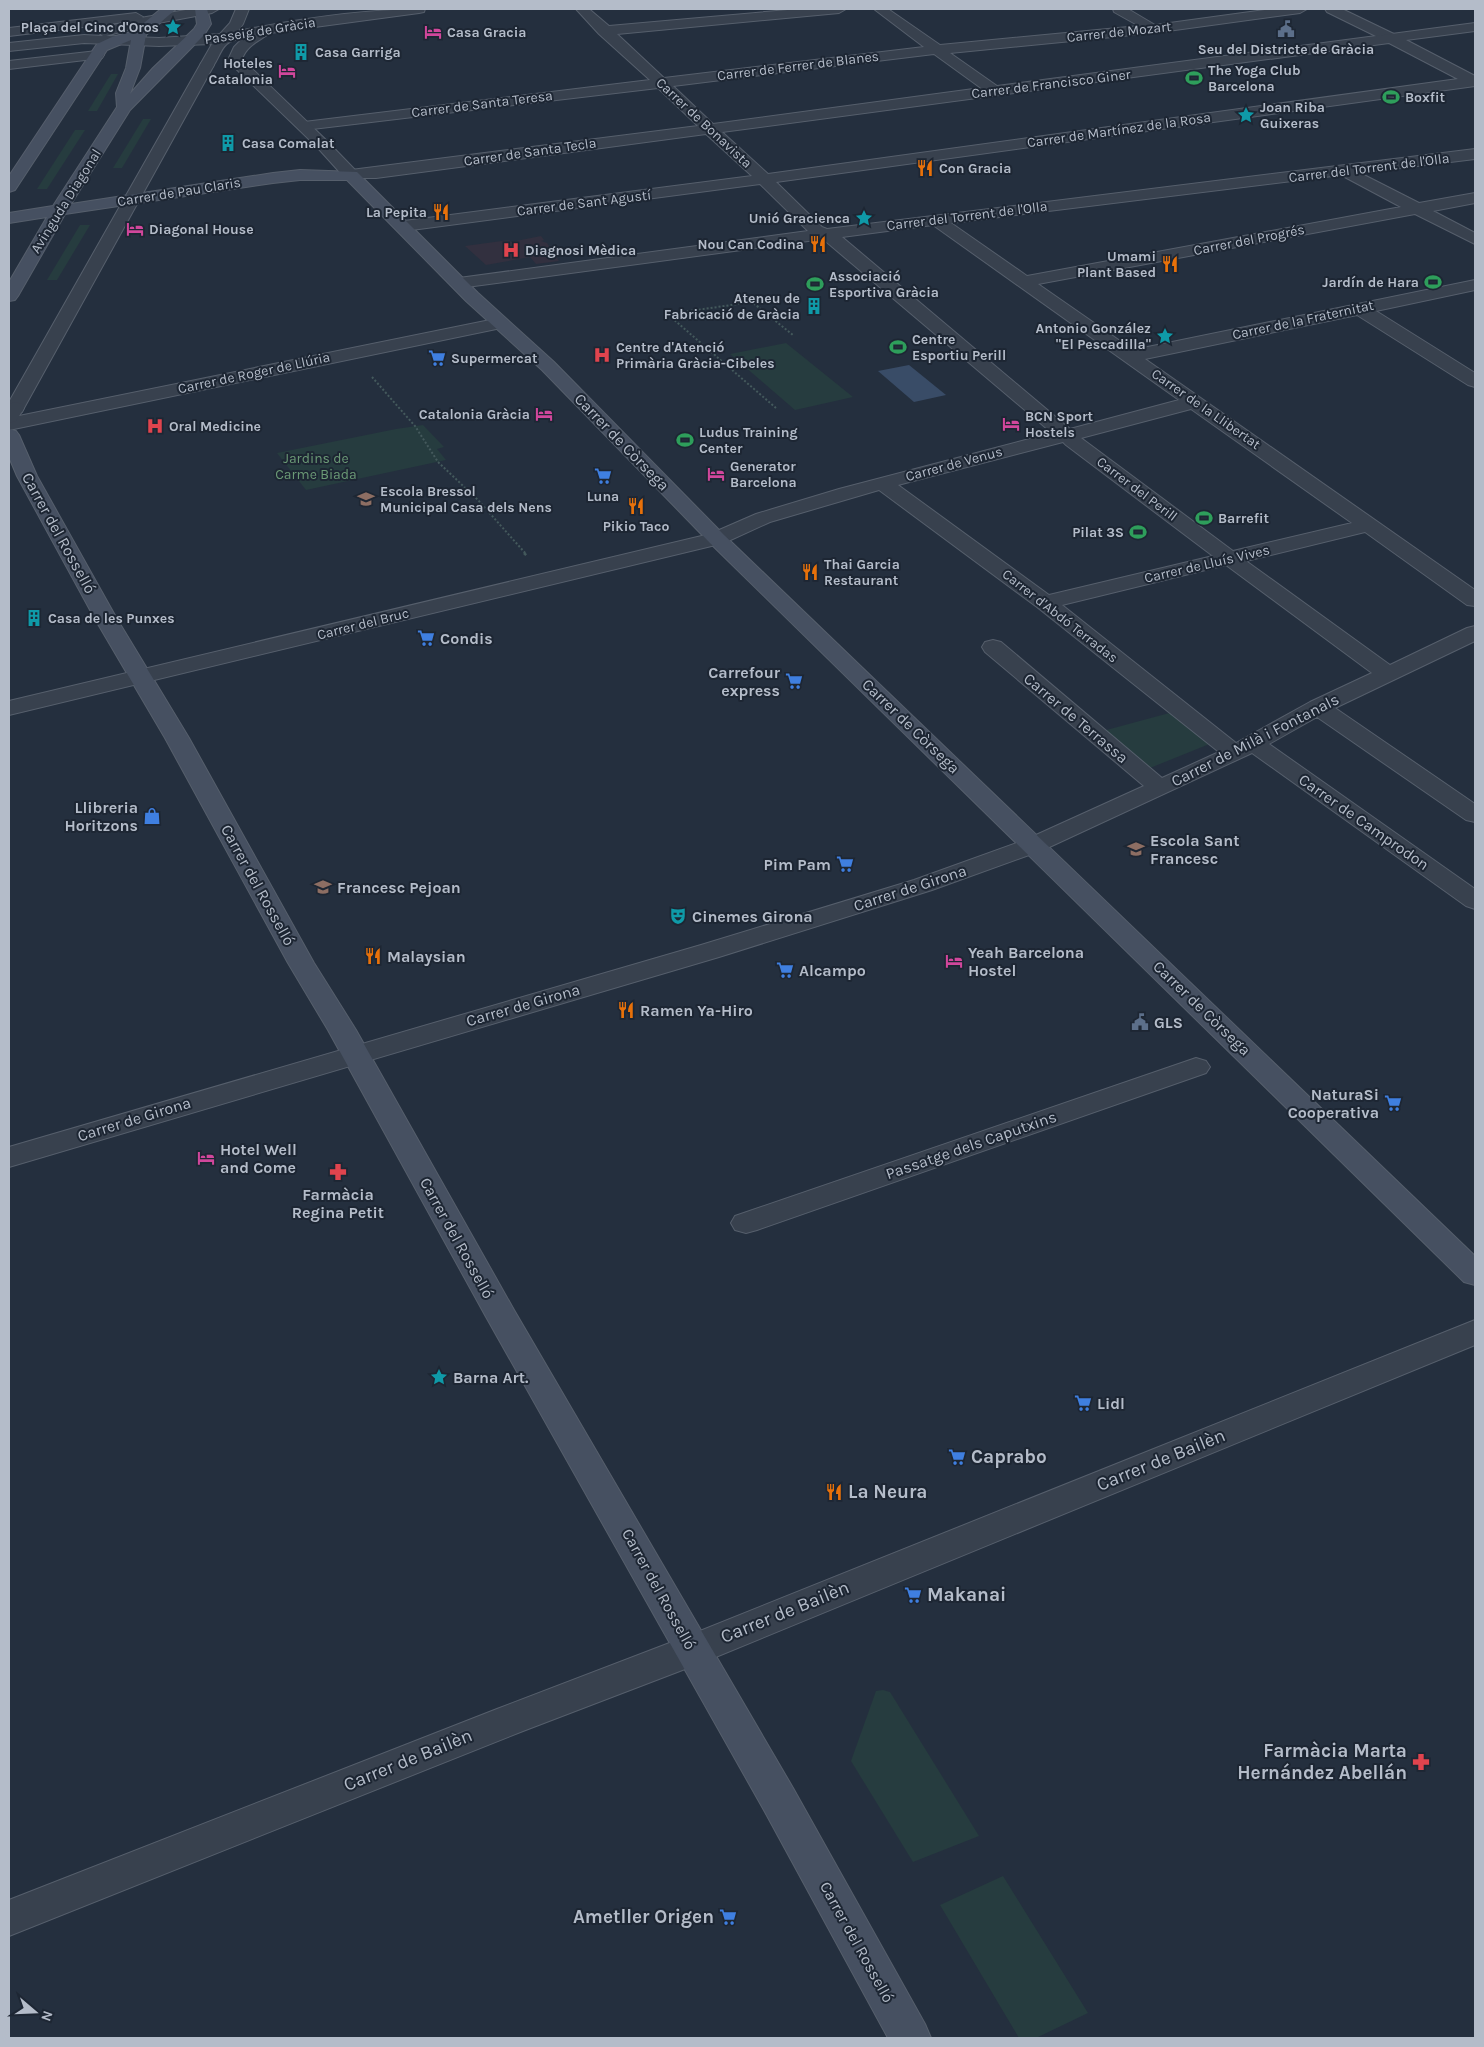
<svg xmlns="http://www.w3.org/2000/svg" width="1484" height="2047" font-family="Karla,sans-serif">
	<rect width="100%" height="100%" fill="#242f3e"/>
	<polygon fill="#32303f" points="541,236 544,240 541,241 547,243 559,261 536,264 530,257 486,265 465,246 509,240 511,242"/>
	<g fill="#263c3f">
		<polygon points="111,74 118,74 97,111 88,111"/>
		<polygon points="143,119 151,119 122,168 113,168"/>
		<polygon points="75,130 85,130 47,189 37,189"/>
		<polygon points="80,225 90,225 57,280 47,280"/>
		<polygon points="786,343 853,397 795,410 730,354"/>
		<polygon points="423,425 444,447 437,449 446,460 306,490 277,453 396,429"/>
		<polygon points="1173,712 1212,743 1145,770 1099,732"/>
		<polygon points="883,1690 890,1692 979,1836 913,1862 851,1761 876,1691"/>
		<polygon points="1003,1876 1088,2013 1036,2038 1019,2038 940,1905"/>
	</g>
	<polygon fill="#394c67" points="909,365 946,395 914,402 878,371"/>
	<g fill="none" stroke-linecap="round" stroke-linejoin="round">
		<g stroke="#565f6c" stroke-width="2">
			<polygon id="pedestrian" points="1325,9 1342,9 1398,36 1400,39 1398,42 1388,42 1327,12"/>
		</g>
		<g stroke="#565f6c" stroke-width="2">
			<g id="minor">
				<path d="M576,9H589L609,26L799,9H846L839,13L617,34L664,78L924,47L874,9H888L940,45L1139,26L1114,12L1113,9H1128L1155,25L1272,9H1307L1300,13L1153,33L950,53L997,86L1475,23V31L1406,40L1475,76V86L776,182L822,227L827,229L1475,149V159L1360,173L1419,203L1475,193V203L1433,211L1475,233V244L1415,214L1038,284L1133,350L1475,280V290L1376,311L1475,373V387L1468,385L1357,315L1145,359L1475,590V606L1467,605L1365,532L1246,561L1390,665L1467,628L1475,626V641L1335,708L1475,804V822L1466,820L1317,717L1269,744L1475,889V909L1466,906L1252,753L1043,850L932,890L719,957L9,1167V1147L701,945L914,880L1025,840L1144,786L985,652L982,647L985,642L993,640L1001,642L1162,778L1219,752L1037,607L879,490L770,522L724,543L9,715V701L710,534L756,514L839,489L1052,433L823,239L459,288L453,287L450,283L453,279L459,278L808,231L760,184L404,231L398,229L396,226L398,223L404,221L752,176L706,134L376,178H345L343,175L345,172L351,170L698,126L658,88L304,130L299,129L297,126L299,123L304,122L650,80L599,34ZM1389,43L1458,79L768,174L722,132ZM934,54L981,88L713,124L673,86ZM1341,175L1401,207L1027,276L951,223ZM933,225L1179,400L1070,429L842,237ZM1191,409L1352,523L1233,551L1081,438ZM1063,442L1066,445L1213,556L1049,595L898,485ZM1226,565L1372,673L1310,702L1236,743L1062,605Z"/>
				<polygon points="136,13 143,17 141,20 9,36 9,28"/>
				<polygon points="97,51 102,52 104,55 102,58 9,69 9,61"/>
				<polygon points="207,61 212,62 214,65 24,408 22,412 15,414 9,412 9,402 200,65 202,62"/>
				<polygon points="500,318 506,319 509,323 506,327 9,430 9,418"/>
				<polygon points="1196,1058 1206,1061 1210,1067 1206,1073 757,1230 746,1233 735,1230 731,1223 735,1216"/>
			</g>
		</g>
		<g stroke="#565f6c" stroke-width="2">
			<g id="tertiary">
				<path d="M191,9H219L212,13L137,27L106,36L159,38L220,34L230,23L236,9H249L243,24L238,31C299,19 363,9 425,9L424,12L419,13L270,33C259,41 247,45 242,59L327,141L357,172L359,175L357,178H345L317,147L230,63L228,60L234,47L243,38C220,42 224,50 212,68H202L200,65L212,44L159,46L84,43L9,51V43L84,35L103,36L98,32L100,29L135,19Z"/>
				<polygon points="15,402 22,404 24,408 16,421 9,423 9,404"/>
				<polygon points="1475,1320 1475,1345 706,1661 523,1731 9,1936 9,1900 497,1709 680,1639"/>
			</g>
		</g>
		<g stroke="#565f6c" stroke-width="2">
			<g id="secondary">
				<polygon points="161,9 176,9 146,35 140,68 130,94 153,68 194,29 197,24 195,9 207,9 211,24 204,35 130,110 71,204 273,173 300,170 357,172 478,293 554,362 724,535 1475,1256 1475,1285 1464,1282 710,543 542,370 466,301 347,180 300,180 273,183 65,214 18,296 15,300 9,301 9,282 47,217 9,223 9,213 53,206 117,107 116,93 126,68 131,40 107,50 15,190 9,192 9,176 97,44 112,37 134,31"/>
				<polygon points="9,429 16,431 19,435 37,476 117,619 189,738 314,963 356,1030 514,1310 793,1788 925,2024 931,2038 888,2038 765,1812 485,1315 328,1030 288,963 165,738 95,619 17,476 9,457"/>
			</g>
		</g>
		<g stroke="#44595c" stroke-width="2" stroke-dasharray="2 2" stroke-linecap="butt">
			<polyline points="372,377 415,426 438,462 478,500 526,554"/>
			<polyline points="776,408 672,318 679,316 676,313 752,302 793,335"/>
		</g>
		<polyline stroke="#44595c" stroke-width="2.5" stroke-dasharray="3 3" stroke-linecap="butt" points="524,553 528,557"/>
		<use href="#pedestrian" fill="#38414e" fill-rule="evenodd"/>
		<use href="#minor" fill="#38414e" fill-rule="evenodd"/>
		<use href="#tertiary" fill="#38414e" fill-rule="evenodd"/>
		<use href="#secondary" fill="#465061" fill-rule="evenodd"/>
	</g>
	<defs>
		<g id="sight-bare" transform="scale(1.35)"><path d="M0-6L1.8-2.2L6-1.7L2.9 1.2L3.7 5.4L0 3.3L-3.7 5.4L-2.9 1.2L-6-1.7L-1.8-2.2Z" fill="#0f9aa8" stroke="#1d2633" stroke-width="2.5" paint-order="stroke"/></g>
		<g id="civic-bare" transform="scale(1.35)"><path d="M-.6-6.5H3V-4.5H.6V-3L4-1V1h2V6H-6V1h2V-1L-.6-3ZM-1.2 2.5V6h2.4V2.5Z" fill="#5c6f8a" stroke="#1d2633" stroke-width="2.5" paint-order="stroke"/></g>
		<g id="hotel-bare" transform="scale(1.35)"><path d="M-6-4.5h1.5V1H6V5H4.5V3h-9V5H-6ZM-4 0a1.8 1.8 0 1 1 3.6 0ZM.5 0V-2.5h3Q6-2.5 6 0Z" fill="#d1479c" stroke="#1d2633" stroke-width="2.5" paint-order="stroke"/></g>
		<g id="building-bare" transform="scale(1.35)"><path d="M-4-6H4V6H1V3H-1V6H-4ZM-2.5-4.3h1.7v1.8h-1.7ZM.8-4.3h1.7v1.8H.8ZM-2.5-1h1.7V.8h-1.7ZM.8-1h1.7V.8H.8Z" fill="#0f9aa8" stroke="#1d2633" stroke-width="2.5" paint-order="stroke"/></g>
		<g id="stadium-bare" transform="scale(1.35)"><path d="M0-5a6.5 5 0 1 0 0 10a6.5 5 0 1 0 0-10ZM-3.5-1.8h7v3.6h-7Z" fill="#2e9e5b" stroke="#1d2633" stroke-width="2.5" paint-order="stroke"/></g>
		<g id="restaurant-bare" transform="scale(1.35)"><path d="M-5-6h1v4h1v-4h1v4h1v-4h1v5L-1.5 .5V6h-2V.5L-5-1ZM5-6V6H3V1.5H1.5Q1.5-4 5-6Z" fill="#e8710a" stroke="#1d2633" stroke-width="2.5" paint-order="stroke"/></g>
		<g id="hospital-bare" transform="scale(1.35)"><path d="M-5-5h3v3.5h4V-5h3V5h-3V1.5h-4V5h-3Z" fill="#e0444e" stroke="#1d2633" stroke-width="2.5" paint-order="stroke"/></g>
		<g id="supermarket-bare" transform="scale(1.35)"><path d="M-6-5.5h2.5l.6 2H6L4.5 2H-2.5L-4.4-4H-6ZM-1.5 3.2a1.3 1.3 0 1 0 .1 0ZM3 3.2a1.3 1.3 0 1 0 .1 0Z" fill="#3f7fe0" stroke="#1d2633" stroke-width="2.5" paint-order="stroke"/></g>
		<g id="school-bare" transform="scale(1.35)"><path d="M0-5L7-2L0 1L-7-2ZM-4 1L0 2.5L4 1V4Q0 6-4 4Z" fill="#8d6e63" stroke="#1d2633" stroke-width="2.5" paint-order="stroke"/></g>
		<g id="shop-bare" transform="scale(1.35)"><path d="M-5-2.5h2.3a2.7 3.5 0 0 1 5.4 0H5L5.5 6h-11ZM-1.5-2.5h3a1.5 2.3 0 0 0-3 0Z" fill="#3f7fe0" stroke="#1d2633" stroke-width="2.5" paint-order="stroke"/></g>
		<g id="university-bare" transform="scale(1.35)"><path d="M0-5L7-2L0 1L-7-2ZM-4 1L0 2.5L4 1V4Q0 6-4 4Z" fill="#8d6e63" stroke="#1d2633" stroke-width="2.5" paint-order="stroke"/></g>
		<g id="theatre-bare" transform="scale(1.35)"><path d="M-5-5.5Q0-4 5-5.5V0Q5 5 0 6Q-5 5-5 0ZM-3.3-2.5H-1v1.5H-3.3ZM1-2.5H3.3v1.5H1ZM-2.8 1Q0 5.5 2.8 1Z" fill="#0f9aa8" stroke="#1d2633" stroke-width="2.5" paint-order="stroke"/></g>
		<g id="pharmacy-bare" transform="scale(1.35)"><path d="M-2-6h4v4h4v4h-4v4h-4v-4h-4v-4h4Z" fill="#e0444e" stroke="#1d2633" stroke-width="2.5" paint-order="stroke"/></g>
	</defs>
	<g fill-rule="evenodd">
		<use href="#sight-bare" x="173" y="27"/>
		<use href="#civic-bare" x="1286" y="29"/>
		<use href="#hotel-bare" x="433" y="32"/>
		<use href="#building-bare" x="301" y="52"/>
		<use href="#hotel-bare" x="287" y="71"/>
		<use href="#stadium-bare" x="1194" y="78"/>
		<use href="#stadium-bare" x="1391" y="97"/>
		<use href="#sight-bare" x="1246" y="115"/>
		<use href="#building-bare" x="228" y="143"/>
		<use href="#restaurant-bare" x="925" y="168"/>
		<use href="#restaurant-bare" x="441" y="212"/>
		<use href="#sight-bare" x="864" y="218"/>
		<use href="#hotel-bare" x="135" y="229"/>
		<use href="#restaurant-bare" x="818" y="244"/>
		<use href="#hospital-bare" x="511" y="250"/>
		<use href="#restaurant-bare" x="1170" y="264"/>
		<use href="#stadium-bare" x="1433" y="282"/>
		<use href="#stadium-bare" x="815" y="284"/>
		<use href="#building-bare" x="814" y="306"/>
		<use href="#sight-bare" x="1165" y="336"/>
		<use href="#stadium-bare" x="898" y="347"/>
		<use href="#hospital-bare" x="602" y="355"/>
		<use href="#supermarket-bare" x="437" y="358"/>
		<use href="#hotel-bare" x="544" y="414"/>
		<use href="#hotel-bare" x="1011" y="424"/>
		<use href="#hospital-bare" x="155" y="426"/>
		<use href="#stadium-bare" x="685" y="440"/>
		<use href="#hotel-bare" x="716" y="474"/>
		<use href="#supermarket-bare" x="603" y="476"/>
		<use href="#school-bare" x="366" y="499"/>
		<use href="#restaurant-bare" x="636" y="506"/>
		<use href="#stadium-bare" x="1204" y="518"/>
		<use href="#stadium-bare" x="1138" y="532"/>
		<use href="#restaurant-bare" x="810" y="572"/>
		<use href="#building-bare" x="34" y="618"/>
		<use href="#supermarket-bare" x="426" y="638"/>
		<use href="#supermarket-bare" x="794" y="681"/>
		<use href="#shop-bare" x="152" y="816"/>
		<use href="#university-bare" x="1136" y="849"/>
		<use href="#supermarket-bare" x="845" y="864"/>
		<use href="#school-bare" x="323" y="887"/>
		<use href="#theatre-bare" x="678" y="916"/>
		<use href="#restaurant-bare" x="373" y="956"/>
		<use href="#hotel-bare" x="954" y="961"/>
		<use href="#supermarket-bare" x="785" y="970"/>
		<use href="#restaurant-bare" x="626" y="1010"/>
		<use href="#civic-bare" x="1140" y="1022"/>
		<use href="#supermarket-bare" x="1393" y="1103"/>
		<use href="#hotel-bare" x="206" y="1158"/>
		<use href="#pharmacy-bare" x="338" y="1172"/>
		<use href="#sight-bare" x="439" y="1377"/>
		<use href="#supermarket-bare" x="1083" y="1403"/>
		<use href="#supermarket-bare" x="957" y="1457"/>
		<use href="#restaurant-bare" x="834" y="1492"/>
		<use href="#supermarket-bare" x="913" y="1595"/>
		<use href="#pharmacy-bare" x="1421" y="1762"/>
		<use href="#supermarket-bare" x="728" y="1917"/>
	</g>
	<g text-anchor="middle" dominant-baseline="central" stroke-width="4" stroke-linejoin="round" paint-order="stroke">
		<g font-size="14" font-weight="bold" fill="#b4bcc9" stroke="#1d2633" text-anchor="start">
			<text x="159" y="27" text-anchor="end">Plaça del Cinc d'Oros</text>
			<text x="447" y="32">Casa Gracia</text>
			<text x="1286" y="49" text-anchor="middle">Seu del Districte de Gràcia</text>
			<text x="315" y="52">Casa Garriga</text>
			<text x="273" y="63" text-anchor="end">Hoteles<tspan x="273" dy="16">Catalonia</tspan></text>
			<text x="1208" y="70">The Yoga Club<tspan x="1208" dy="16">Barcelona</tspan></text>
			<text x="1405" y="97">Boxfit</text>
			<text x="1260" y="107">Joan Riba<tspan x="1260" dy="16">Guixeras</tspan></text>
			<text x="242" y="143">Casa Comalat</text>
			<text x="939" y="168">Con Gracia</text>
			<text x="427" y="212" text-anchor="end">La Pepita</text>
			<text x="850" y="218" text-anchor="end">Unió Gracienca</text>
			<text x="149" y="229">Diagonal House</text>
			<text x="804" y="244" text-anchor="end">Nou Can Codina</text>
			<text x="525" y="250">Diagnosi Mèdica</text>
			<text x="1156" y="256" text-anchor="end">Umami<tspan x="1156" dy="16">Plant Based</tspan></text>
			<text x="829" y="276">Associació<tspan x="829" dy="16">Esportiva Gràcia</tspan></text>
			<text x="1419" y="282" text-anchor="end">Jardín de Hara</text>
			<text x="800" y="298" text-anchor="end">Ateneu de<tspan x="800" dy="16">Fabricació de Gràcia</tspan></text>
			<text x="1151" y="328" text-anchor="end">Antonio González<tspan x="1151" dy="16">"El Pescadilla"</tspan></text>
			<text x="912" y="339">Centre<tspan x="912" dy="16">Esportiu Perill</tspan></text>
			<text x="616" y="347">Centre d'Atenció<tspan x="616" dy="16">Primària Gràcia-Cibeles</tspan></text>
			<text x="451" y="358">Supermercat</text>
			<text x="530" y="414" text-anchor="end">Catalonia Gràcia</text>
			<text x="1025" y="416">BCN Sport<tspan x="1025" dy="16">Hostels</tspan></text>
			<text x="169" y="426">Oral Medicine</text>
			<text x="699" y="432">Ludus Training<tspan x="699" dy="16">Center</tspan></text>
			<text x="730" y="466">Generator<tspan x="730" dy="16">Barcelona</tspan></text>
			<text x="380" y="491">Escola Bressol<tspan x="380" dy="16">Municipal Casa dels Nens</tspan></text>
			<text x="603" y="496" text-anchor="middle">Luna</text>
			<text x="1218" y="518">Barrefit</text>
			<text x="636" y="526" text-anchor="middle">Pikio Taco</text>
			<text x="1124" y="532" text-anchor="end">Pilat 3S</text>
			<text x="824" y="564">Thai Garcia<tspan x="824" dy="16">Restaurant</tspan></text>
			<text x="48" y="618">Casa de les Punxes</text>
		</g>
		<g font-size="14" fill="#b4bcc9" stroke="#1d2633">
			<text transform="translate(260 31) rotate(-9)">Passeig de Gràcia</text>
			<text transform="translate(1119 32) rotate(-6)">Carrer de Mozart</text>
			<text transform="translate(798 66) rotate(-7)">Carrer de Ferrer de Blanes</text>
			<text transform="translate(1051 84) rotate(-7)">Carrer de Francisco Giner</text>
			<text transform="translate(482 104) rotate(-7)">Carrer de Santa Teresa</text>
			<text transform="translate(704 123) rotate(43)">Carrer de Bonavista</text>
			<text transform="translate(1119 130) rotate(-8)">Carrer de Martínez de la Rosa</text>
			<text transform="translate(530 152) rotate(-8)">Carrer de Santa Tecla</text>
			<text transform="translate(1369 168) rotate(-7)">Carrer del Torrent de l'Olla</text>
			<text transform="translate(179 192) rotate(-9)">Carrer de Pau Claris</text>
			<text transform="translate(66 201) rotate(-58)">Avinguda Diagonal</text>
			<text transform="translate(584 203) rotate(-7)">Carrer de Sant Agustí</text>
			<text transform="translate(967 216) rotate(-7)">Carrer del Torrent de l'Olla</text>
			<text transform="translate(1249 240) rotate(-11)">Carrer del Progrés</text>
			<text transform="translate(1303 320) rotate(-12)">Carrer de la Fraternitat</text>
			<text transform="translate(254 373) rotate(-12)">Carrer de Roger de Llúria</text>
			<text transform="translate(1206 409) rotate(35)">Carrer de la Llibertat</text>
			<text transform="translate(954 464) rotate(-15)">Carrer de Venus</text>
			<text transform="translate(1137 489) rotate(37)">Carrer del Perill</text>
			<text transform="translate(1207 564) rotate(-13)">Carrer de Lluís Vives</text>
			<text transform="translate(1060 616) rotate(38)">Carrer d'Abdó Terradas</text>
			<text transform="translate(363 624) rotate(-14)">Carrer del Bruc</text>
		</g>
		<g font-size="14" fill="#6b9a76" stroke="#1d2633">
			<text x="316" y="458">Jardins de<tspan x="316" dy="16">Carme Biada</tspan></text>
		</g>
		<g font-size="16" fill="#b4bcc9" stroke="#1d2633">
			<text transform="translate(622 442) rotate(46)">Carrer de Còrsega</text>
			<text transform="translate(59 533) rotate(61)">Carrer del Rosselló</text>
			<text transform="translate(1076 718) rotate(40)">Carrer de Terrassa</text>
			<text transform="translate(911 726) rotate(44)">Carrer de Còrsega</text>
			<text transform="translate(1255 740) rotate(-27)">Carrer de Milà i Fontanals</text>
			<text transform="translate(1364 822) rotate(35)">Carrer de Camprodon</text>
			<text transform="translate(258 885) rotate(61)">Carrer del Rosselló</text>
			<text transform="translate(910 888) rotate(-18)">Carrer de Girona</text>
			<text transform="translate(523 1005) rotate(-16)">Carrer de Girona</text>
			<text transform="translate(1202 1008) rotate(44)">Carrer de Còrsega</text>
			<text transform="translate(134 1119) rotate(-17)">Carrer de Girona</text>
			<text transform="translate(971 1145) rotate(-19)">Passatge dels Caputxins</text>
			<text transform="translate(457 1238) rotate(61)">Carrer del Rosselló</text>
			<text transform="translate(659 1589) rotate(61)">Carrer del Rosselló</text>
			<text transform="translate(857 1942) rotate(61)">Carrer del Rosselló</text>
		</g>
		<g font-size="16" font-weight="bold" fill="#b4bcc9" stroke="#1d2633" text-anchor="start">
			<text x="440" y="638">Condis</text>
			<text x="780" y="672" text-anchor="end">Carrefour<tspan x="780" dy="18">express</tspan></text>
			<text x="138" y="807" text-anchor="end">Llibreria<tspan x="138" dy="18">Horitzons</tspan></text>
			<text x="1150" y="840">Escola Sant<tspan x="1150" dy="18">Francesc</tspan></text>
			<text x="831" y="864" text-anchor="end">Pim Pam</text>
			<text x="337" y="887">Francesc Pejoan</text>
			<text x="692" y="916">Cinemes Girona</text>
			<text x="968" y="952">Yeah Barcelona<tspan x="968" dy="18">Hostel</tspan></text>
			<text x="387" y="956">Malaysian</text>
			<text x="799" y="970">Alcampo</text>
			<text x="640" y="1010">Ramen Ya-Hiro</text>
			<text x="1154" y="1022">GLS</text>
			<text x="1379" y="1094" text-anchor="end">NaturaSi<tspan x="1379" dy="18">Cooperativa</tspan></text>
			<text x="220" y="1149">Hotel Well<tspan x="220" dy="18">and Come</tspan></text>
			<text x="338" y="1194" text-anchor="middle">Farmàcia<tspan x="338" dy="18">Regina Petit</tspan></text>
			<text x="453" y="1377">Barna Art.</text>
			<text x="1097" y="1403">Lidl</text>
		</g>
		<g font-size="19" font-weight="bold" fill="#b4bcc9" stroke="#1d2633" text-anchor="start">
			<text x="971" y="1457">Caprabo</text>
			<text x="848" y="1492">La Neura</text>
			<text x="927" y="1595">Makanai</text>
			<text x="1407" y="1751" text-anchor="end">Farmàcia Marta<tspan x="1407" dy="22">Hernández Abellán</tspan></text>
			<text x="714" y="1917" text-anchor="end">Ametller Origen</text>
		</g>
		<g font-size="19" fill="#b4bcc9" stroke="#1d2633">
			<text transform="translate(1161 1460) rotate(-22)">Carrer de Bailèn</text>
			<text transform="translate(785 1612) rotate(-22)">Carrer de Bailèn</text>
			<text transform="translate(408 1760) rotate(-22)">Carrer de Bailèn</text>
		</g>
	</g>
	<rect width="1484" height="2047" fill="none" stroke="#b4bcc9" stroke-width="20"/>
	<g transform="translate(35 2012) rotate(109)" stroke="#1d2633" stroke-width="4" paint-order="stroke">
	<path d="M0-4L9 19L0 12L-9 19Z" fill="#b4bcc9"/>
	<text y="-8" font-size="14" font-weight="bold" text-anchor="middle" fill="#b4bcc9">N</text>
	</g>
</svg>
